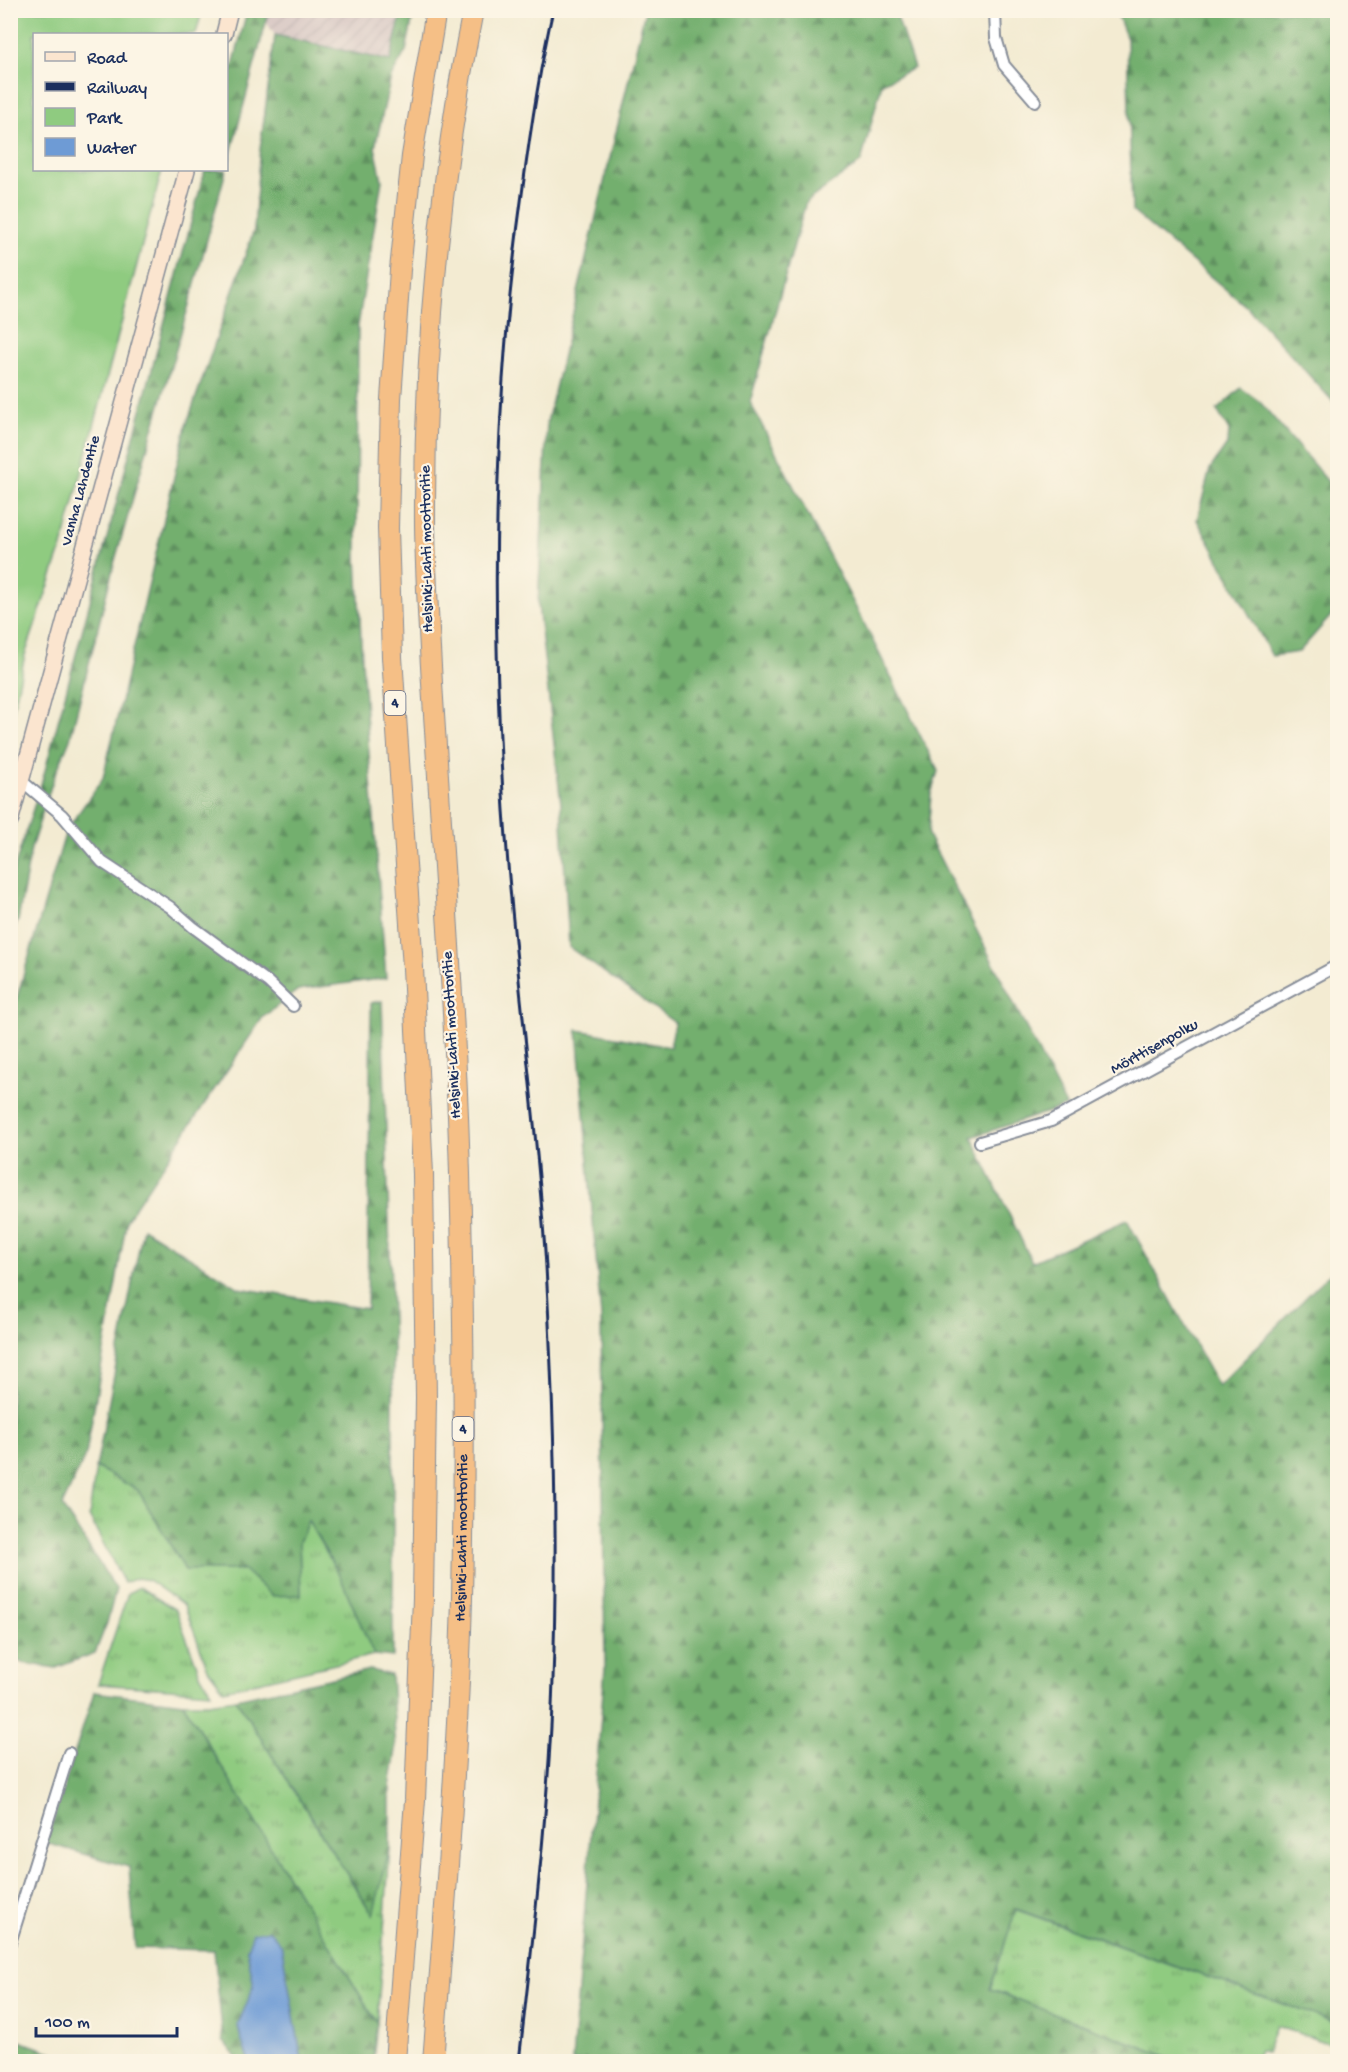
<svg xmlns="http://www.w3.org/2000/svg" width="1348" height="2072" font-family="'Gochi Hand',sans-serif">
	<defs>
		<pattern id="industrial-furrows" width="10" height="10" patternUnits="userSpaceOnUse" patternTransform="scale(1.5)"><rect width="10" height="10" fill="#d1bfbe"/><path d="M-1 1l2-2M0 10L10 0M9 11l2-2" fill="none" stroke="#b3a4a6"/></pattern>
		<pattern id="grass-tufts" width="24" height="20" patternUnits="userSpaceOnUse" patternTransform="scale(1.5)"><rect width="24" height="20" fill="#8fcb80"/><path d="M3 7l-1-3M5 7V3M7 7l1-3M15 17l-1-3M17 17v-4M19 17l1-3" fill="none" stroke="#74a56c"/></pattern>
		<pattern id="forest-firs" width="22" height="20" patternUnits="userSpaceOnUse" patternTransform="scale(1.5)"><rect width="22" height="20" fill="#73af6e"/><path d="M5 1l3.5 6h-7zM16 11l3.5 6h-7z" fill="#5e8f5e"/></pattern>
	</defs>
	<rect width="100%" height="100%" fill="#fcf5e5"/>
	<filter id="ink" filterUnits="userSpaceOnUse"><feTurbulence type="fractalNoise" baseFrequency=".0167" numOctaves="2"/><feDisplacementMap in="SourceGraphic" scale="12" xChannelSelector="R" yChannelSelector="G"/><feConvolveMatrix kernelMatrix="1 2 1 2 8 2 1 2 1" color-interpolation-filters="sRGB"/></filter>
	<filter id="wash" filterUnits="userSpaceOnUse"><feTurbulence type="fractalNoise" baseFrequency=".008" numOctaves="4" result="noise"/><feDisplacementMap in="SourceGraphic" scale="24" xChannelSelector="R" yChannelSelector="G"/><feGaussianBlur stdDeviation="1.35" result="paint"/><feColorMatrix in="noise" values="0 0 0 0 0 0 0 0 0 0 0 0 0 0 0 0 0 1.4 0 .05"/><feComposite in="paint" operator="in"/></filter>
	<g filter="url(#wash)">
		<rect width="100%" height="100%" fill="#f3ebd2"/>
		<polygon fill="url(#industrial-furrows)" points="267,11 402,11 390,61 275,35 266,22"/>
		<g fill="url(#grass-tufts)" stroke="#557d6f" stroke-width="1.5">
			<polygon points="96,1467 138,1490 185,1569 244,1570 301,1595 299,1542 308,1521 339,1574 374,1655 224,1690 208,1669 184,1605 148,1580 137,1578 124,1583 89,1516"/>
			<polygon points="139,1587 176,1610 200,1674 211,1692 98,1684 128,1593"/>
			<polygon points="236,1699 372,1914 390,1848 377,2023 183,1703 208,1703"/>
			<polygon points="1014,1909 1337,2023 1337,2046 1276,2026 1266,2053 1259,2050 1254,2061 1179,2061 990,1989"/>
		</g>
		<g fill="url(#forest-firs)" stroke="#476f66" stroke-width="1.5">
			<polygon points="247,11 267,11 266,22 227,167 227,89"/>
			<polygon points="402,11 414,11 406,51 391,77 375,147 382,180 358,326 357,557 362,660 386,978 298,990 263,1017 127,1219 86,1454 62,1506 116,1589 107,1623 95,1653 56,1668 22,1663 11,1656 10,1028 14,1007 66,831 103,778 186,426 254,230 259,157 275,35 390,61"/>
			<polygon points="645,11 895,11 914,68 882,83 861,162 806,202 750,402 867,629 938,771 931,794 928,835 1066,1106 972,1137 1032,1262 1127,1220 1218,1386 1337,1266 1337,2023 1016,1909 990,1989 1179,2061 572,2061 605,1668 601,1318 577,1030 670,1047 675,1023 569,947 561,804 538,605 547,422"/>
			<polygon points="1116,11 1337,11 1337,406 1248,308 1132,211 1127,39"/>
			<polygon points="205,170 226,170 195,284 115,560 70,739 53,780 31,848 18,921 10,935 11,878 43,778"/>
			<polygon points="1241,388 1260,402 1337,492 1337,609 1299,652 1272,656 1197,520 1210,469 1228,443 1229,431 1217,410"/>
			<polygon points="382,1001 393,1348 393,1657 374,1655 339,1574 308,1521 299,1542 301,1595 272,1596 244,1570 185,1570 138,1490 96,1467 143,1228 239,1288 367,1309 371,1003"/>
			<polygon points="370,1670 391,1675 396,1750 390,1787 390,1848 373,1915 236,1699"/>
			<polygon points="94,1692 183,1703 377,2023 373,2061 302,2061 281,1944 247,1949 254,1986 238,2025 241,2039 249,2061 239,2061 223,2041 214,1950 135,1948 129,1867 46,1843"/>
			<polygon points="11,2038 76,2061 11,2061"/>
		</g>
		<polygon fill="#8fcb80" stroke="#557d6f" stroke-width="1.5" points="11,10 202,11 196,34 34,34 34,170 162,170 62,547 25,655 11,720"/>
		<polygon fill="#6e9bd5" stroke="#44659a" stroke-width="1.5" points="269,1930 281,1944 302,2061 249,2061 241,2039 238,2025 254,1986 247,1949 253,1933"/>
	</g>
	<g filter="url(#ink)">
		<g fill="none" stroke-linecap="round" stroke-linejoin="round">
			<g stroke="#878d98" stroke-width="14">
				<g id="minor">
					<polyline points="995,10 996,38 1004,65 1035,101"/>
					<polyline points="23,782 62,815 102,862 170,907 193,927 268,982 293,1006"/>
					<polyline points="980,1142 1051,1121 1338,965"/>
					<polyline points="10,1943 69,1753"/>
				</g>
			</g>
			<g stroke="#878d98" stroke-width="18">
				<g id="secondary">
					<polyline points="224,34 230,10"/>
					<polyline points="10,822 187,170"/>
				</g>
			</g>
			<g stroke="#878d98" stroke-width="22">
				<g id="motorway">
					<polyline points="395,2062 415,1800 423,1598 426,1397 423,1174 413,968 392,657 388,528 391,399 400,270 412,156 436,10"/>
					<path id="s1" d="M433,2062C445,1907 458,1752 462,1598C465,1456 464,1315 460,1174C456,1036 446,899 437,761C432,682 426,603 425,524C424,352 439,179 473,10"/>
				</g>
			</g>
			<use href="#minor" stroke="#fff" stroke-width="10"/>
			<use href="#secondary" stroke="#fbe5cf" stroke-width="15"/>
			<use href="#motorway" stroke="#f5bf86" stroke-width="20"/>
			<path stroke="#1b2f5e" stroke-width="3" d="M519,2062C533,1935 549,1808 553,1680C558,1543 554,1404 546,1267C538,1132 519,999 508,865C490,641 491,417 522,194C530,133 539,71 553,10"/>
		</g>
	</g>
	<g text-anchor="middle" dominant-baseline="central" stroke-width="4.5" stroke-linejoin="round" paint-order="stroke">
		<g fill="#fcf5e5" stroke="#5e6a86" stroke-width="1.5">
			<rect x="384.5" y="691" width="21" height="24" rx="4.5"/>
			<rect x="452.5" y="1417" width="21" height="24" rx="4.5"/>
		</g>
		<g font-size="15" font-weight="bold" fill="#1b2f5e">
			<text x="395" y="703">4</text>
			<text x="463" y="1429">4</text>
		</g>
		<g font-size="16" fill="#1b2f5e" stroke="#fcf5e5">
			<text transform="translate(82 491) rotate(-75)">Vanha Lahdentie</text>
			<text transform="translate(428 549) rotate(-91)">Helsinki-Lahti moottoritie</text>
			<text transform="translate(453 1035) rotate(-93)">Helsinki-Lahti moottoritie</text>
			<text transform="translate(1155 1048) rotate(-29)">Mörttisenpolku</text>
			<text stroke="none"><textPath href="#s1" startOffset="525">Helsinki-Lahti moottoritie</textPath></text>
		</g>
	</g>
	<rect width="1348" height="2072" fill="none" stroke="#fcf5e5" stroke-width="36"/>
	<rect x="33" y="33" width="195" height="138" fill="#fcf5e5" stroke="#a2a6af" stroke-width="1.5"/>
	<rect x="45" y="52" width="30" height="9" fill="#fbe5cf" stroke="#a2a6af" stroke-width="1.5"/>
	<text x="87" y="63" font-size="18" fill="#1b2f5e">Road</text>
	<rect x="45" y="82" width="30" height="9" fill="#1b2f5e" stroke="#a2a6af" stroke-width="1.5"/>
	<text x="87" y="93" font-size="18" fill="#1b2f5e">Railway</text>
	<rect x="45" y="108" width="30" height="18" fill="#8fcb80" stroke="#a2a6af" stroke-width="1.5"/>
	<text x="87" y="123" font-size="18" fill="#1b2f5e">Park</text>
	<rect x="45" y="138" width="30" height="18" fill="#6e9bd5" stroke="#a2a6af" stroke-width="1.5"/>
	<text x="87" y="153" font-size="18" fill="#1b2f5e">Water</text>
	<path d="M36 2027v9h141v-9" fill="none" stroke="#1b2f5e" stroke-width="3"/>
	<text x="45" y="2027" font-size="18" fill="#1b2f5e" stroke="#fcf5e5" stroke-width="4.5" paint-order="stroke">100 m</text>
</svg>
